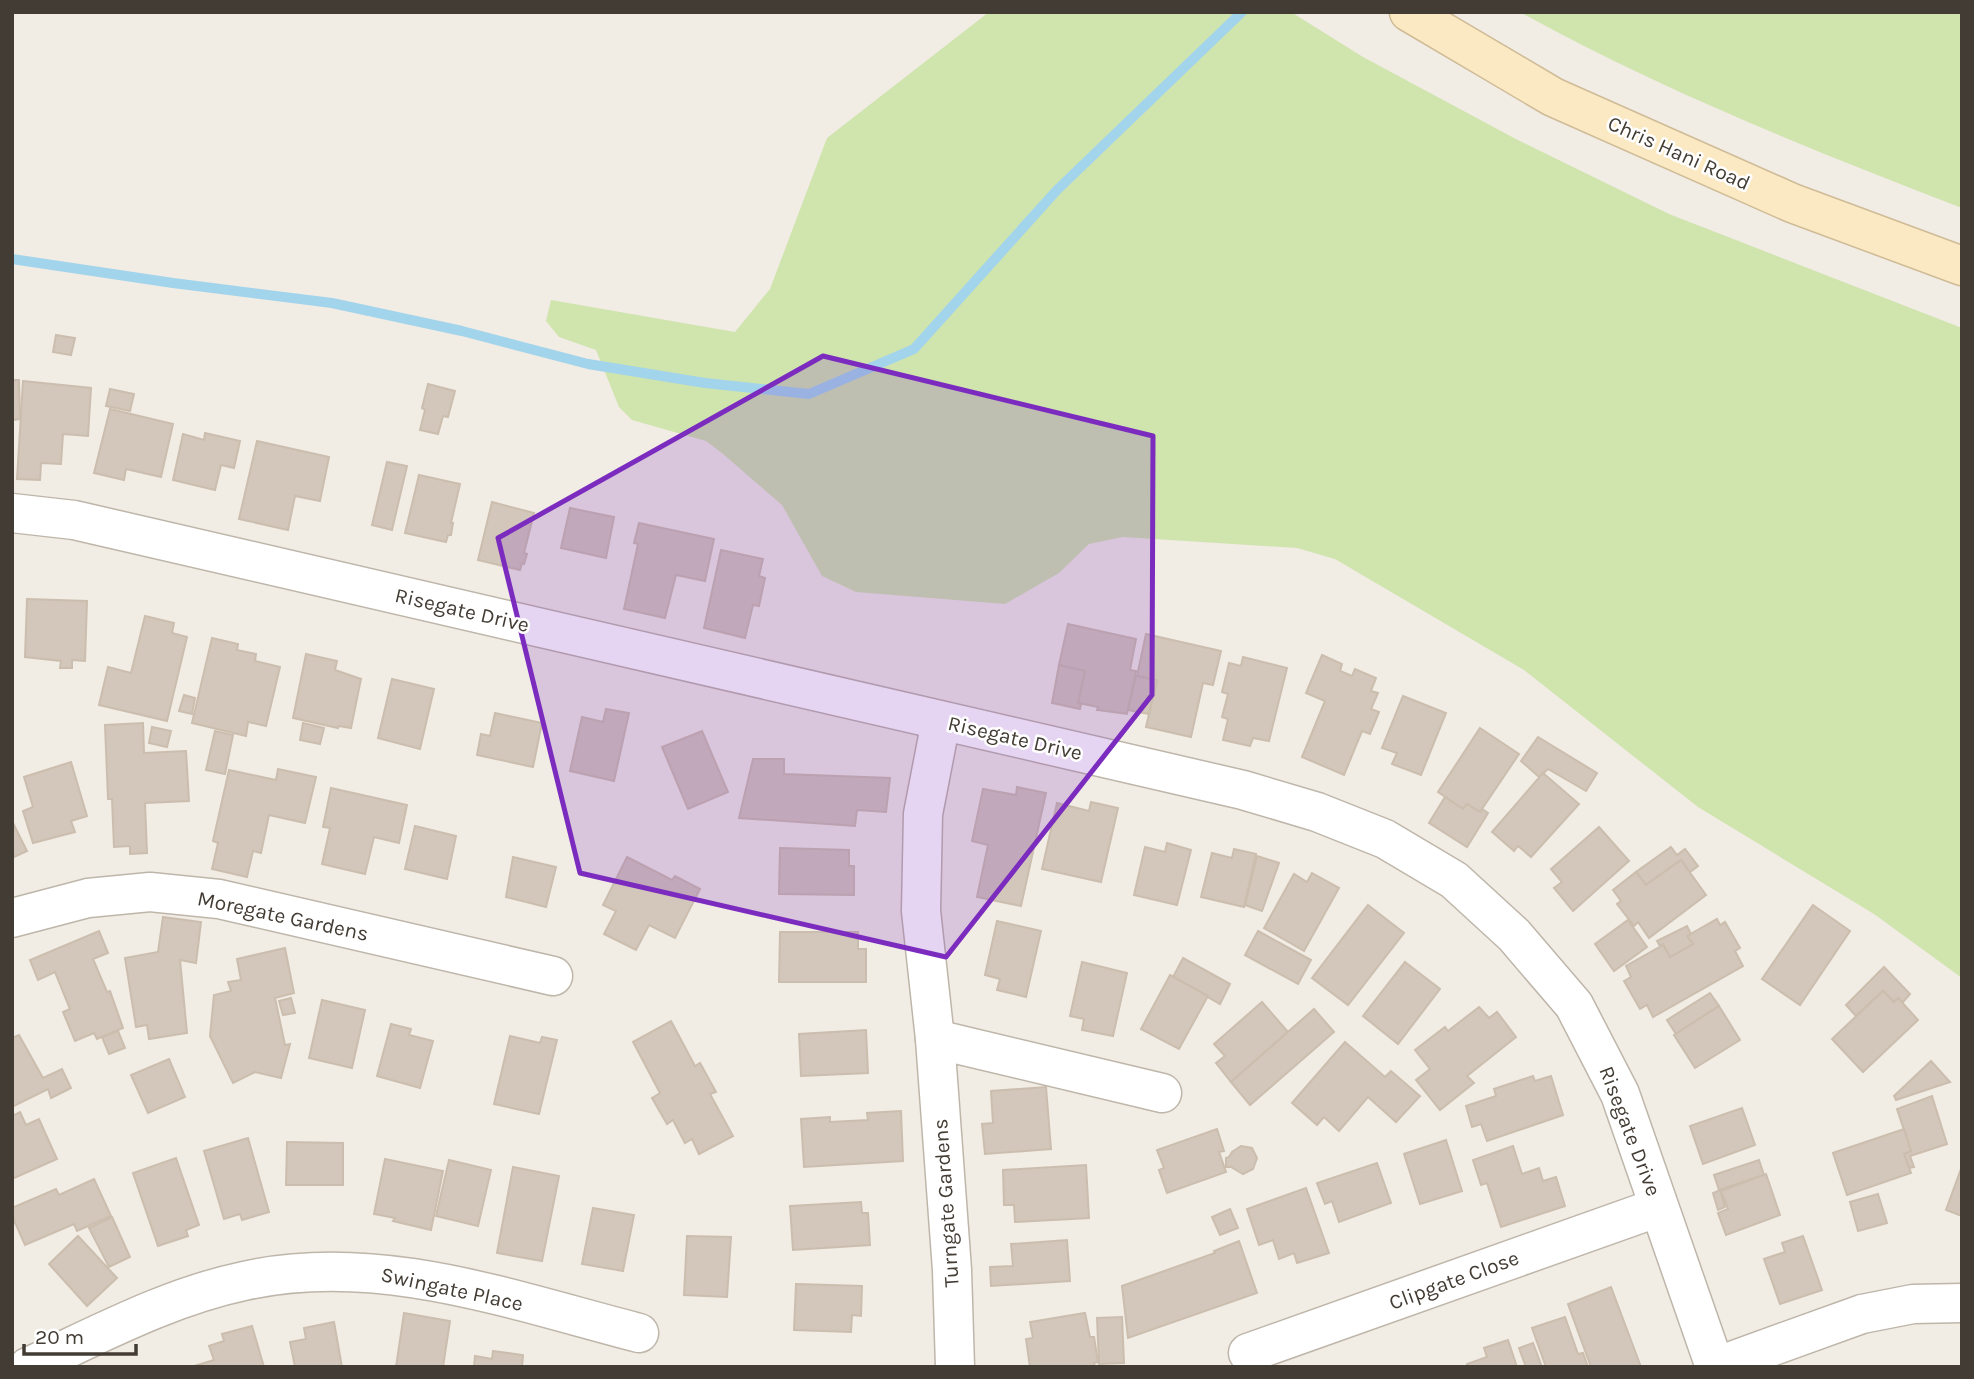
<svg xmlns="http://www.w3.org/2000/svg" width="1974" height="1379" font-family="Karla,sans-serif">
	<rect width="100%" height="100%" fill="#f1ece4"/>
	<g fill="#d0e4ae">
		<polygon points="989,12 1291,12 1363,57 1514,138 1669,214 1962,328 1962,978 1874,914 1698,807 1524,670 1335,559 1297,548 1123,537 1089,544 1059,573 1005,604 856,592 822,576 782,505 723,454 706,441 632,420 619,407 596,350 559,337 546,321 551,300 735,332 770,289 827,138"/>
		<path d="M1520,12H1962V208C1812,150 1661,90 1520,12Z"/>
	</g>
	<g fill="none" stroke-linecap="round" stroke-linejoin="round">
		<polyline stroke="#a2d4ec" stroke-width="10" points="12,259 173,283 332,303 462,331 588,364 705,383 809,394 914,349 1057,190 1242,12"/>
	</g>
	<g fill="#d2c7ba" stroke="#ccbeae" stroke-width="2">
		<polygon points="56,335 75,338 71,355 53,352"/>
		<polygon points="12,380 19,380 20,419 12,420"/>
		<polygon points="23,381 91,388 88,436 63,434 61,464 41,463 40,480 17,479"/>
		<polygon points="428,384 455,391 448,417 443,416 438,434 420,430 425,410 422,408"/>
		<polygon points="110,389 134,394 130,411 106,406"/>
		<polygon points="110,409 173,424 161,477 126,469 124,480 94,473"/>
		<polygon points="205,433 240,441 234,468 221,465 215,490 173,480 183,434 204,440"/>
		<polygon points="257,441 329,457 320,501 295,496 288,530 239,519"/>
		<polygon points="387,462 407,466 392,530 372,525"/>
		<polygon points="419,475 460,484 451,523 453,523 451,535 448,535 446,542 405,533"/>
		<polygon points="492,502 534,513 524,553 527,554 524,564 522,563 520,570 478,560"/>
		<polygon points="570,508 614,517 606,558 561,548"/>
		<polygon points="639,523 714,539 705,581 676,575 665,618 624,609 638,544 634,543"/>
		<polygon points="721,550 763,559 759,576 765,578 759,606 753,605 745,638 704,628"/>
		<polygon points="27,599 87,601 85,661 72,660 72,668 60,668 61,661 25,657"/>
		<polygon points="145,616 174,623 172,633 187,637 167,721 99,705 108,667 131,673"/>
		<polygon points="1068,624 1136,639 1130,670 1136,671 1127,714 1097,710 1098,707 1078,703 1085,671 1059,665"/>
		<polygon points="1146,634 1221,651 1213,685 1203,683 1191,737 1146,727 1157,680 1137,676"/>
		<polygon points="212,638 238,644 237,650 256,654 255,661 280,667 266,726 248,722 246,736 192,723"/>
		<polygon points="306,654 337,661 335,670 361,679 351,728 339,726 338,728 293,718"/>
		<polygon points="1322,655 1342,664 1340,671 1352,676 1355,669 1376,678 1371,691 1378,693 1371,709 1379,712 1370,734 1362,731 1344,775 1302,757 1325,701 1306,693"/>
		<polygon points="1243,657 1287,668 1269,741 1253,738 1250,746 1223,740 1228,719 1222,717 1228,694 1222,692 1229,663 1241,666"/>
		<polygon points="1059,665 1085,671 1078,703 1081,704 1080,709 1052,703"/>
		<polygon points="1136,676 1157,680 1149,714 1128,710"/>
		<polygon points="392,679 434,689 420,749 378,738"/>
		<polygon points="184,695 195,698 192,714 179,711"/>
		<polygon points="1403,696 1446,713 1421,775 1392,764 1397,753 1382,748"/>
		<polygon points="606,709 629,713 614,781 570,771 582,717 603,722"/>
		<polygon points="495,713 542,723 533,767 477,755 481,734 490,736"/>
		<polygon points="143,723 144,753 186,751 189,801 145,803 147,853 130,854 130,846 114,847 112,799 108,799 105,725"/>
		<polygon points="303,723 324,728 320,744 300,740"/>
		<polygon points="152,727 171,731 167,747 149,743"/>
		<polygon points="1480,728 1519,754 1480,812 1467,804 1463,809 1438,792"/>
		<polygon points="215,731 233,735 225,774 206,770"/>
		<polygon points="702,731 728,792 688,809 662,747"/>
		<polygon points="1538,737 1597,773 1586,791 1548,769 1539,777 1521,761"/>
		<polygon points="753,759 784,759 784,774 890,778 886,812 857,810 855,826 739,818"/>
		<polygon points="71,762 87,816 71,821 75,832 33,843 23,811 33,807 24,777"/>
		<polygon points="278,769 316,777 305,823 269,815 261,853 253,851 247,877 212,869 218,843 213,841 229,770 276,780"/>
		<polygon points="1543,773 1579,804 1531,857 1518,846 1514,851 1492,832"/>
		<polygon points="1017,787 1046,793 1021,906 977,897 988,845 972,841 983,789 1016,795"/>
		<polygon points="331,788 407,805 399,843 374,837 365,874 322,864 330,828 323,827"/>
		<polygon points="1445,797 1463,809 1467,804 1480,812 1482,809 1488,813 1467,847 1429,823"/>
		<polygon points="1091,802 1118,808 1101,882 1042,869 1057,803 1089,811"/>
		<polygon points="12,821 27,851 12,858"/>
		<polygon points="415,826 456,836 447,879 405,869"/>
		<polygon points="1599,827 1629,861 1573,911 1554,888 1562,882 1551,869"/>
		<polygon points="1167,843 1191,850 1177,905 1134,895 1145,847 1165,852"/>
		<polygon points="1671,847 1677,855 1685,849 1698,866 1690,872 1681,860 1646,885 1636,872"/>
		<polygon points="780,848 849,850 849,866 854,866 854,895 779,894"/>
		<polygon points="1234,849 1256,854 1244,907 1201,897 1212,853 1232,858"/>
		<polygon points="1257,856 1279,863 1262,911 1245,905"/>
		<polygon points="513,857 556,867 546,907 506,897"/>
		<polygon points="627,857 672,880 675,876 700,889 675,938 649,925 636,950 604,934 616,911 603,905"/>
		<polygon points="1681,860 1706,895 1649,938 1638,922 1634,926 1617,904 1621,901 1613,890 1636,872 1646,885"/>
		<polygon points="1312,873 1339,888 1304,951 1264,928 1294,874 1307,882"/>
		<polygon points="1368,905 1404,933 1348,1005 1312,978"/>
		<polygon points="1813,905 1850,931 1800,1005 1762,979"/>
		<polygon points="163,917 201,922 196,963 180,960 187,1033 149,1039 147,1025 136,1027 125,958 158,952"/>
		<polygon points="1717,919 1720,925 1725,922 1740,948 1735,951 1743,966 1653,1017 1647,1005 1640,1009 1624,981 1631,977 1626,966 1663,945 1670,957 1693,944 1687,936"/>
		<polygon points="1628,920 1647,947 1614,971 1595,944"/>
		<polygon points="997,921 1041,931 1026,997 997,990 1000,979 985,975"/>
		<polygon points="1687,926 1691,934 1687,936 1693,944 1670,957 1663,944 1660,946 1657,941"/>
		<polygon points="99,931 108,953 93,959 107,992 110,991 123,1028 97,1039 94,1033 75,1041 63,1012 70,1009 55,972 38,980 30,960"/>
		<polygon points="1258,931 1311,960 1298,984 1245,955"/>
		<polygon points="780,932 858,932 858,949 866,949 866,982 779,982"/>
		<polygon points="285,948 294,993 275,998 285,1045 290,1044 281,1078 255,1072 233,1083 210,1036 214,995 231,991 228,982 241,980 237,959"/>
		<polygon points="1183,958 1230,984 1220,1004 1173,977"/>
		<polygon points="1082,962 1127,973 1113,1036 1082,1030 1084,1019 1070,1016"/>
		<polygon points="1405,962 1440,989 1398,1044 1363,1016"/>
		<polygon points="1884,967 1910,994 1903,1002 1898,998 1894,1002 1883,991 1856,1016 1846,1005"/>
		<polygon points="1170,975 1208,996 1179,1049 1141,1029"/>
		<polygon points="1883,991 1894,1002 1898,998 1918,1020 1863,1072 1832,1039"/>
		<polygon points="1710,993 1719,1006 1676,1034 1667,1020"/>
		<polygon points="291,998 295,1013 283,1015 279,1001"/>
		<polygon points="322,1000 365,1010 352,1068 309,1058"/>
		<polygon points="1262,1002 1288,1032 1231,1082 1216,1063 1225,1056 1214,1044"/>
		<polygon points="1719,1006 1740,1040 1695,1068 1674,1035"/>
		<polygon points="1479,1007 1489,1018 1497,1012 1516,1037 1467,1076 1474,1083 1440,1110 1416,1080 1430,1069 1415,1050 1445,1027 1448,1031"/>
		<polygon points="1314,1009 1334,1032 1250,1105 1231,1082"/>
		<polygon points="671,1021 695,1066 700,1063 716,1092 710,1094 733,1136 699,1154 692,1139 685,1143 673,1120 667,1124 652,1098 660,1093 633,1042"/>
		<polygon points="391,1024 411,1029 409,1035 433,1041 420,1088 377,1076"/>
		<polygon points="866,1030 868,1073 801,1076 799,1034"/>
		<polygon points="118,1031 125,1048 109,1054 102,1037"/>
		<polygon points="19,1035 43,1078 62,1069 71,1088 51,1098 48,1089 12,1107 12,1038"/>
		<polygon points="510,1036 540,1043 542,1037 557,1040 539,1114 494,1104"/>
		<polygon points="1345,1042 1385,1077 1391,1071 1420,1096 1396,1122 1368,1097 1339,1131 1324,1117 1317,1125 1292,1103"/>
		<polygon points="169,1059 185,1097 148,1113 131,1075"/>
		<polygon points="1931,1061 1950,1082 1896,1100 1894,1096"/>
		<polygon points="1533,1076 1535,1081 1551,1076 1563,1115 1487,1141 1481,1124 1472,1127 1466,1106 1496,1096 1494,1089"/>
		<polygon points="1046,1087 1051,1149 985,1154 982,1124 993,1123 991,1091"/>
		<polygon points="1932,1096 1947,1144 1910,1156 1914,1167 1909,1168 1904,1154 1911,1151 1897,1109"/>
		<polygon points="1742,1108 1755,1145 1703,1164 1690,1126"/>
		<polygon points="901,1111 903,1161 804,1167 801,1119 830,1117 830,1122 868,1120 867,1113"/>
		<polygon points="20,1112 26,1125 39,1119 57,1159 12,1179 12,1116"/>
		<polygon points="1217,1129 1224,1151 1219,1152 1226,1172 1167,1193 1159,1170 1164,1168 1157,1150"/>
		<polygon points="1904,1129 1911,1151 1904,1154 1911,1173 1847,1195 1833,1153"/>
		<polygon points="248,1138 269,1212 242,1220 240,1214 224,1219 204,1151"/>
		<polygon points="1446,1140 1462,1191 1420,1204 1404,1154"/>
		<polygon points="287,1142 343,1143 343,1185 286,1185"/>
		<polygon points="1241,1146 1252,1148 1257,1158 1253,1169 1243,1174 1231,1167 1226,1167 1226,1158 1229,1157 1232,1152"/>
		<polygon points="1513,1146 1522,1174 1539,1168 1543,1181 1556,1177 1565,1206 1501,1227 1487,1183 1481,1185 1473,1160"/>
		<polygon points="176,1158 199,1225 186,1230 188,1236 158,1246 133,1173"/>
		<polygon points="385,1159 443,1171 431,1230 393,1221 395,1218 374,1214"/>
		<polygon points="449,1160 491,1170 478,1226 436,1216"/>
		<polygon points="1759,1160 1764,1175 1719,1190 1714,1175"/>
		<polygon points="1377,1163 1391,1203 1339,1222 1332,1201 1325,1204 1317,1183"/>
		<polygon points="1086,1165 1089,1218 1015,1222 1014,1205 1004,1205 1003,1170"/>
		<polygon points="1962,1166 1962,1216 1946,1210"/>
		<polygon points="513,1167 559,1176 542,1261 497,1253"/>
		<polygon points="1766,1174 1780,1215 1726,1235 1718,1213 1728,1209 1721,1191"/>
		<polygon points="94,1179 111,1216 77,1231 74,1224 25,1245 12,1216 12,1208 56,1189 59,1195"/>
		<polygon points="1306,1188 1329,1253 1297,1263 1294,1253 1279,1259 1273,1240 1259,1245 1247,1209"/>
		<polygon points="1720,1190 1725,1207 1718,1210 1713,1193"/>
		<polygon points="1878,1194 1887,1223 1858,1231 1850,1202"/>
		<polygon points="861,1202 862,1213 868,1213 870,1245 793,1250 790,1206"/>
		<polygon points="593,1208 634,1215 623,1271 582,1264"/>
		<polygon points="1230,1209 1238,1228 1220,1235 1212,1217"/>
		<polygon points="112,1217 130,1257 109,1267 89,1228"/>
		<polygon points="78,1236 117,1278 87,1306 49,1264"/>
		<polygon points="687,1236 731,1237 727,1297 684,1295"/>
		<polygon points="1803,1236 1822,1290 1780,1304 1764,1259 1785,1252 1782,1243"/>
		<polygon points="1067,1240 1070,1281 991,1286 990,1267 1013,1266 1011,1244"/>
		<polygon points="1239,1241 1257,1293 1128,1338 1122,1286 1215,1253 1214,1251"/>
		<polygon points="796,1284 862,1286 861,1316 852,1315 851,1332 794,1330"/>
		<polygon points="1611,1287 1641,1367 1591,1367 1568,1304"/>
		<polygon points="404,1313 450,1321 443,1367 396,1367"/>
		<polygon points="1085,1313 1090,1337 1094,1337 1098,1362 1094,1363 1095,1367 1030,1367 1026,1339 1033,1338 1030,1322"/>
		<polygon points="1122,1317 1124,1363 1099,1364 1097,1318"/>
		<polygon points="1565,1317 1578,1354 1583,1353 1588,1367 1546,1367 1532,1328"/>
		<polygon points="334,1322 342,1367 295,1367 290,1342 306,1339 304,1328"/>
		<polygon points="252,1326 264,1367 191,1367 214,1360 209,1346 224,1341 222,1334"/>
		<polygon points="1508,1340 1517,1367 1468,1367 1467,1364 1487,1357 1484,1348"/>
		<polygon points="1533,1343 1542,1367 1526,1367 1519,1348"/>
		<polygon points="493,1351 523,1355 522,1367 474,1367 475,1356 492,1359"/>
	</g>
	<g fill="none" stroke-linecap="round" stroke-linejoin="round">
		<g stroke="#bfb6aa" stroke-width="41">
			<g id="street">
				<polyline points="12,513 74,520 1243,790 1317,812 1385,839 1454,880 1514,935 1574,1005 1620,1094 1715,1367"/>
				<polyline points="941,721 923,814 921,911 935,1039 952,1270 955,1367"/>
				<polyline points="12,918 88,898 150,892 219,899 553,976"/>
				<polyline points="935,1039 1162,1093"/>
				<polyline points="1248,1353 1659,1207"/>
				<path d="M28,1367C98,1335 168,1297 244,1281C377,1251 511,1300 639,1333"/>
				<polyline points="1715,1367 1862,1314 1913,1304 1962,1303"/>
			</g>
		</g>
		<g stroke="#cfbb96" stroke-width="41">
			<polyline id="secondary" points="1409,12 1553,97 1792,203 1962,266"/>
		</g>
		<use href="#street" stroke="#fff" stroke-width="38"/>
		<use href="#secondary" stroke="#fbe9c4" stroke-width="38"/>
	</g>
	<path fill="#7b2cbf" fill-opacity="0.2" stroke="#7b2cbf" stroke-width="5" stroke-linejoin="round" d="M823,356L1153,436L1152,695L946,957L580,873L498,538Z"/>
	<g text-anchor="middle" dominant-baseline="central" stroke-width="5" stroke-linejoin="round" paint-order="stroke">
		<g font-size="21" fill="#433c34" stroke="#fff">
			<text transform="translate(1679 153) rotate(24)">Chris Hani Road</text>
			<text transform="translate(462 610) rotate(13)">Risegate Drive</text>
			<text transform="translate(1015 738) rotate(13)">Risegate Drive</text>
			<text transform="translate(283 916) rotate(12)">Moregate Gardens</text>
			<text transform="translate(1630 1131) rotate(69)">Risegate Drive</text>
			<text transform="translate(946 1203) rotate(-94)">Turngate Gardens</text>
			<text transform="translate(1454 1280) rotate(-20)">Clipgate Close</text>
			<text transform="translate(452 1289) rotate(12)">Swingate Place</text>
		</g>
	</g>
	<rect width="1974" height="1379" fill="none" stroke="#433c34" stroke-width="28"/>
	<path d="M24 1344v10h112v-10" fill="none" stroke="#433c34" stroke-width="3.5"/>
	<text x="35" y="1344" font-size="21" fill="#433c34" stroke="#ffffff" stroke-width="5" paint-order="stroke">20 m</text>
</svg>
